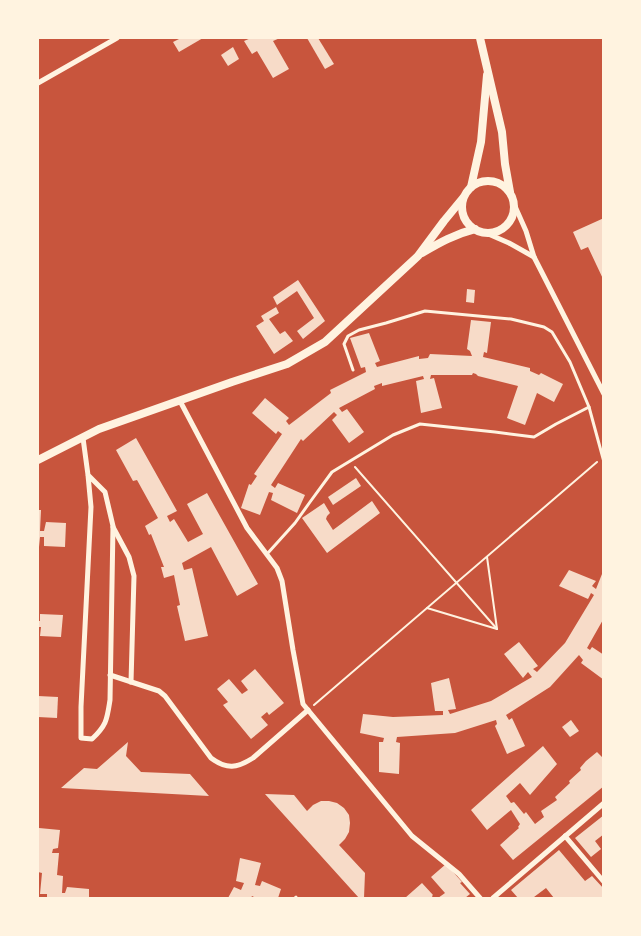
<svg xmlns="http://www.w3.org/2000/svg" width="641" height="936" font-family="'Asap Condensed',sans-serif">
	<rect width="100%" height="100%" fill="#c8553d"/>
	<g fill="#f7dbc8">
		<polygon points="181,38 203,38 179,52 173,42"/>
		<polygon points="251,38 280,38 273,41 289,69 273,78 257,51 252,54 244,41"/>
		<polygon points="307,38 318,38 334,64 325,69"/>
		<polygon points="233,47 239,59 228,66 221,55"/>
		<polygon points="604,218 604,281 588,247 581,250 573,232"/>
		<polygon points="298,280 325,321 303,339 297,331 314,318 297,291 277,305 273,297"/>
		<polygon points="467,289 475,290 474,303 466,302"/>
		<polygon points="276,307 279,313 269,319 280,334 285,331 293,341 274,354 256,326 264,321 261,316"/>
		<polygon points="471,320 491,322 487,353 484,352 483,357 530,368 530,371 539,375 541,373 563,384 554,402 537,393 525,425 507,418 518,386 478,376 476,374 473,373 472,375 431,375 430,379 434,378 442,408 421,413 416,381 424,379 423,376 382,386 382,383 374,386 375,389 339,408 342,412 347,409 364,432 349,443 332,420 337,415 334,412 303,441 301,439 271,485 275,488 278,483 305,495 297,513 271,500 273,493 269,492 260,515 241,508 249,484 251,485 257,476 254,474 282,434 278,431 276,434 252,413 265,398 289,418 286,421 289,425 331,393 330,390 366,372 365,367 361,368 350,338 369,333 380,361 375,363 377,367 419,356 419,359 428,358 430,354 472,356 470,351 467,349"/>
		<polygon points="136,438 177,511 167,516 170,522 174,519 188,542 203,534 187,504 207,493 258,584 237,596 211,547 182,563 184,570 192,568 208,636 185,641 177,606 180,605 174,575 164,578 161,567 164,567 151,534 149,535 145,526 158,518 137,480 133,481 116,450"/>
		<polygon points="356,478 361,486 333,505 328,497"/>
		<polygon points="372,501 380,513 327,553 302,518 324,503 330,513 327,516 326,519 333,530"/>
		<polygon points="38,510 41,510 40,531 44,531 46,522 66,523 65,547 44,546 44,537 40,537 39,547 38,547"/>
		<polygon points="604,569 604,618 587,648 590,650 592,647 604,655 604,680 581,663 583,660 579,655 550,687 506,715 509,720 512,718 525,746 507,754 495,726 497,724 496,720 455,733 397,737 396,742 400,743 399,774 379,772 379,742 383,742 384,738 360,733 363,714 393,717 443,715 443,711 435,711 431,683 449,678 456,709 448,710 450,714 491,701 532,677 528,672 523,678 504,654 519,642 538,666 533,669 537,672 565,643 594,595 591,593 588,599 559,586 569,570 596,581 592,586 596,589"/>
		<polygon points="40,614 63,615 61,637 40,636 41,627 38,627 38,621 40,621"/>
		<polygon points="255,669 284,703 269,715 267,712 261,717 268,725 251,739 223,705 228,702 217,689 229,679 242,694 248,690 241,681"/>
		<polygon points="38,696 58,697 57,718 38,717"/>
		<polygon points="571,720 579,731 570,737 562,727"/>
		<polygon points="128,742 126,756 141,772 190,774 209,796 61,788 84,768 97,769"/>
		<polygon points="543,746 557,764 530,795 520,783 506,796 511,803 514,802 524,814 526,812 535,824 544,817 541,811 557,800 555,797 570,783 569,781 581,770 580,768 586,761 597,752 604,759 604,786 513,860 500,845 519,828 518,827 520,824 511,810 487,830 471,810"/>
		<polygon points="265,794 294,795 307,811 313,805 321,801 329,801 337,803 344,808 349,815 350,823 349,832 345,839 339,845 365,873 364,898 359,898"/>
		<polygon points="604,815 604,834 595,841 601,849 591,857 575,838"/>
		<polygon points="39,828 60,830 58,848 53,849 52,853 59,853 57,875 63,876 62,893 65,893 67,887 89,889 89,898 47,898 47,894 40,894 42,873 38,872 38,846"/>
		<polygon points="559,850 585,881 592,876 604,889 604,898 554,898 546,888 534,897 535,898 518,898 511,890"/>
		<polygon points="240,858 261,863 255,885 260,886 262,881 281,889 278,898 256,898 252,896 251,898 228,898 234,887 241,890 244,883 236,881"/>
		<polygon points="446,864 462,882 460,883 470,894 465,898 438,898 445,893 431,877"/>
		<polygon points="422,883 433,895 432,896 433,898 405,898"/>
	</g>
	<g fill="none" stroke-linecap="round" stroke-linejoin="round">
		<g stroke="#fff3e0" stroke-width="2">
			<polyline points="355,467 497,629"/>
			<polyline points="487,557 497,629"/>
			<polyline points="427,608 497,629"/>
			<polyline points="314,705 597,462"/>
		</g>
		<g stroke="#fff3e0" stroke-width="3">
			<polyline points="353,370 344,344 348,336 359,330 386,323 425,311 511,319 544,327 552,332 570,362 589,407 604,462"/>
			<polyline points="267,554 295,523 310,502 332,472 393,435 420,424 495,432 534,437 556,424 589,407"/>
			<polyline points="295,898 296,897"/>
		</g>
		<g stroke="#fff3e0" stroke-width="5">
			<polyline points="38,83 117,38"/>
			<polyline points="514,204 526,231 534,257 604,394"/>
			<polyline points="486,233 509,243 534,257"/>
			<polyline points="180,401 247,528 277,568 282,581 293,650 303,704 412,836 459,874 480,898"/>
			<path d="M83,438L88,475L91,507L81,707V738L92,739C107,725 107,719 110,700L113,526L105,492L88,475"/>
			<polyline points="113,527 129,557 134,576 131,682"/>
			<path d="M110,675L159,691L165,696L211,758C227,770 237,768 253,758L308,710"/>
			<polyline points="565,836 604,882"/>
			<polyline points="493,898 604,803"/>
		</g>
		<g stroke="#fff3e0" stroke-width="8">
			<polyline points="480,38 502,132 505,164 510,192"/>
			<circle cx="488" cy="207" r="26"/>
			<polyline points="471,187 481,142 487,75"/>
			<path d="M422,253C439,243 455,234 475,229"/>
			<polyline points="38,460 99,429 232,382 287,364 325,342 418,256 444,221 463,198"/>
		</g>
	</g>
	<rect width="641" height="936" fill="none" stroke="#fff3e0" stroke-width="78"/>
</svg>
